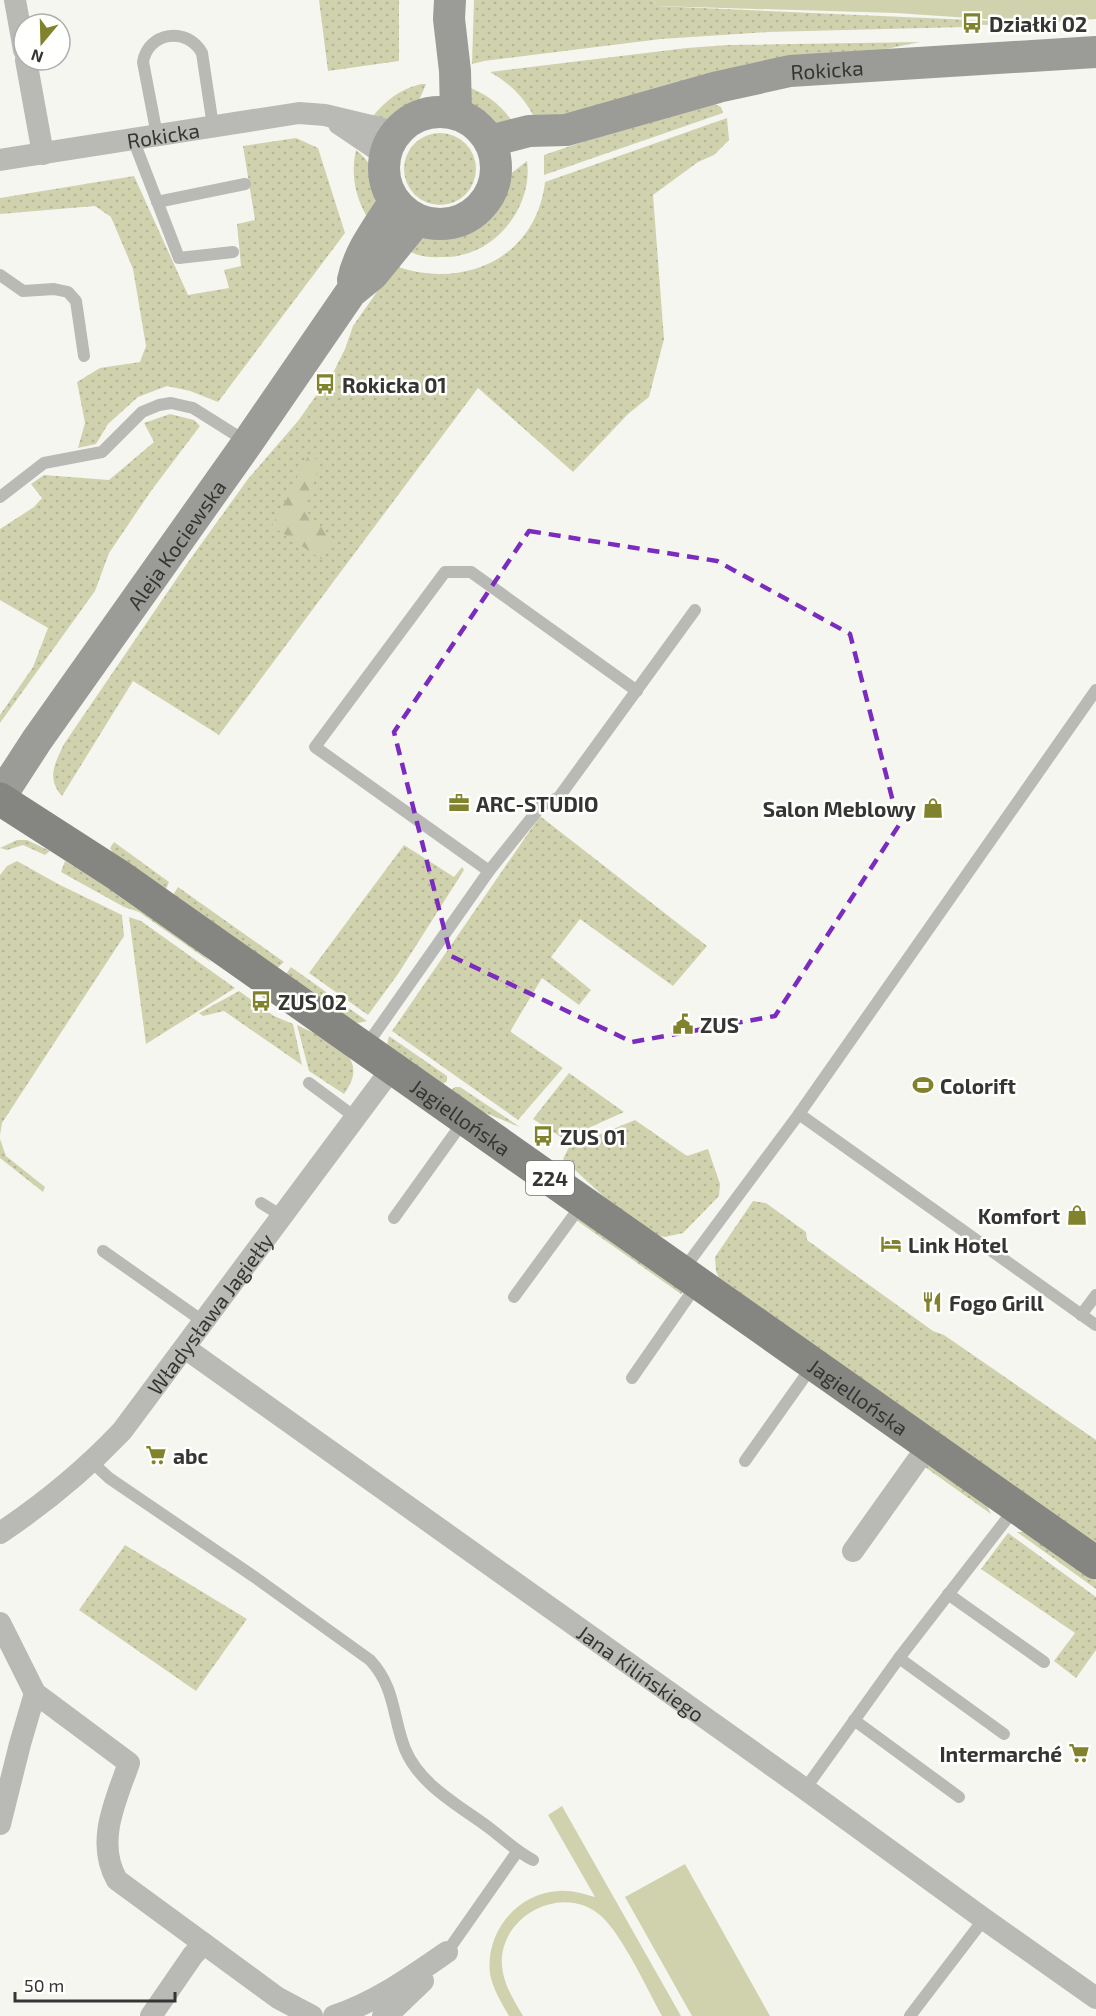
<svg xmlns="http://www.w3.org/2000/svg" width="1096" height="2016" font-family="'Exo 2',sans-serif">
	<defs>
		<pattern id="grass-dots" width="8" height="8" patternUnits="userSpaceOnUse" patternTransform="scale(1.5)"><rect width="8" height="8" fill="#d0d2ae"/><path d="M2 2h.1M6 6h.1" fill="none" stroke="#b3b596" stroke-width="1.8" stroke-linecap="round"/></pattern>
		<pattern id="forest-firs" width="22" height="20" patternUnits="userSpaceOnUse" patternTransform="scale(1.5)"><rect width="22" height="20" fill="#d0d2ae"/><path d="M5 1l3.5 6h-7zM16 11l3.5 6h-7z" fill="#b3b596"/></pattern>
	</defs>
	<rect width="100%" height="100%" fill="#f6f6f1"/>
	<g fill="url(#grass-dots)">
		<polygon points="319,0 399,0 399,61 328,71"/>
		<polygon points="474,0 653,0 657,6 1042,23 981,25 979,21 966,20 966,27 768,32 661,39 484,61 472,64"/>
		<path d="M920,42L536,121C526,99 511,84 490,72L687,48L727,45Z"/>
		<path d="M421,84H426C415,113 404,123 372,117C386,100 400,89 421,84Z"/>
		<path d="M466,86C487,94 505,107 516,128C481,130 472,118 466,86Z"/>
		<polygon points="710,102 721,107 723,113 544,175 544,155 697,103"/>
		<path d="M727,118L729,140L714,155L698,162L653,195L664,339L649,397L628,414L573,472L478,388L219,735L133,681L62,796C46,778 55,763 64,744L186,565L248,479L298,421L320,390L325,389L345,349L353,326L395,266C463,290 536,259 545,182Z"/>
		<circle cx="440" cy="169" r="36"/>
		<polygon points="296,138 318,148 345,233 218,402 190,391 167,386 138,397 108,424 96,444 78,448 85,423 77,382 100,368 140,362 146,346 133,269 111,217 95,206 0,214 0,198 134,176 188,295 229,288 224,270 241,266 237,224 255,220 243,146"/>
		<path d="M356,150C381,169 379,195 370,222C356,200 350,176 356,150Z"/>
		<path d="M527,161C533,201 502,247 461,255C455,257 449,257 442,257C428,258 414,256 403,247L417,237L454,234L465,231L475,224L493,206L505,178Z"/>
		<polygon points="170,414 194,420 200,426 151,491 109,553 95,591 0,723 0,715 33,667 48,628 0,600 0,529 34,507 42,498 31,484 44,475 109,480 154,442 144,423"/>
		<polygon points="540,816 707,946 673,986 580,919 551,957 591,990 579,1005 542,978 511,1030 511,1032 563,1068 518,1120 392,1031"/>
		<polygon points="17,840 27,840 50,851 45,855 23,845 7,850 0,848"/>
		<polygon points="114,842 169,882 166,889 113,853 110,848"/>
		<polygon points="404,845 454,877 462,867 464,870 398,974 368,1015 309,973"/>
		<polygon points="17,861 58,884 122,915 124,936 2,1123 0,1135 0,875 7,866"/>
		<polygon points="65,861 179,931 212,963 139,912 124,907 61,872"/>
		<polygon points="178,887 284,962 277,968 173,895"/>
		<polygon points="129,917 141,921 235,988 146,1044"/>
		<polygon points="291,967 367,1021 358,1023 353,1021 286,974"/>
		<polygon points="239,991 274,1016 293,1024 302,1065 224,1011 203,1016 199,1013"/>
		<path d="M297,1025C326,1039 374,1055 344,1094L309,1071Z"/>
		<polygon points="389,1036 447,1076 447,1081 442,1085 387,1045"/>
		<polygon points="569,1073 624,1112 564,1139 533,1119"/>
		<polygon points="455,1087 460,1087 520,1127 483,1112 451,1090"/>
		<polygon points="635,1120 687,1156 708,1149 720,1184 719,1196 683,1233 665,1237 656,1235 614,1206 563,1159 569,1147"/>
		<polygon points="0,1139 6,1156 45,1187 43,1192 0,1158"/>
		<polygon points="753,1201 766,1203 806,1232 807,1240 933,1331 944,1335 1096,1440 1096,1547 719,1278 716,1271 715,1257"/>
		<polygon points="579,1216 684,1291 681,1294 576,1220"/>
		<polygon points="925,1461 985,1501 991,1514 922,1465"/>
		<polygon points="1017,1532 1026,1532 1096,1581 1096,1589"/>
		<polygon points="1008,1533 1096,1597 1096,1650 1076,1678 1054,1661 1075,1633 981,1569"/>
		<polygon points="125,1545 247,1619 196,1691 79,1610"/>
	</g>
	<polygon fill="url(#forest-firs)" points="309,454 321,463 304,509 332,538 321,559 272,526"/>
	<g fill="#d0d2ae">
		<polygon points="653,0 1096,0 1096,19 1042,23 896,13 657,6"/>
		<path d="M562,1806L681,2016H662C647,1989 622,1934 600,1915C564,1885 507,1912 502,1956C500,1979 512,1997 523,2016H509C501,2002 493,1989 490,1974C485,1932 517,1893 559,1891C572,1890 583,1894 595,1897L548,1815Z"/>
		<polygon points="685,1864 770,2016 692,2016 625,1897"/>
	</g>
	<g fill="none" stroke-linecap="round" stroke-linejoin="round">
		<g stroke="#b9b9b6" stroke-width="12">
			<path d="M157,135L143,62C148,32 187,26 202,53L213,126"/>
			<polyline points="133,139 179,258 233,252"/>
			<polyline points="157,202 245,184"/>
			<polyline points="0,275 23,291 54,289 68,292 76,301 84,356"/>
			<polyline points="0,497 44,463 102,452 142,412 159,405 171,403 193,408 247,442"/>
			<polyline points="489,871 315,747 445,572 471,572 637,691"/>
			<polyline points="366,1046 489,871 541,806 559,797 695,610"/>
			<polyline points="309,1083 355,1117"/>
			<polyline points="799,1114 1096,1325"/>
			<polyline points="261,1203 282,1216"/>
			<polyline points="394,1218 465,1119"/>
			<polyline points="103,1251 204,1322"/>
			<polyline points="683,1270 799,1114 1096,690"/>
			<polyline points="514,1297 582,1204"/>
			<polyline points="1081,1315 1096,1295"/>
			<polyline points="632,1378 698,1283"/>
			<polyline points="745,1461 813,1365"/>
			<path d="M92,1462L109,1478L256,1578L370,1660C396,1688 392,1716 405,1749C420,1786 462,1807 492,1830C506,1841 517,1852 533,1860"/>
			<polyline points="948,1594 1044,1662"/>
			<polyline points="899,1658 1004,1734"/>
			<polyline points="854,1720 959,1797"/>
			<polyline points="805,1789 899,1658 1016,1507"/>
			<polyline points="447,1952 517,1852"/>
			<polyline points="910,2016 984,1919"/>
		</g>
		<g stroke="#b9b9b6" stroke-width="22">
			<polyline points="15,0 24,50"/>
			<polyline points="26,60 43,154"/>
			<polyline points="339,124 385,155"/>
			<path id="s1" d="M0,160L299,113L325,115L396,132"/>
			<path id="s2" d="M185,1348L805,1789L984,1919L1096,1998"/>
			<path id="s3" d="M0,1533C45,1503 85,1470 122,1431L393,1067"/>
			<polyline points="853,1551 929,1444"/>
			<path d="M0,1623L35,1693L129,1763C116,1800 95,1842 117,1880L278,1998L312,2016"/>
			<polyline points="0,1824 20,1744 35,1693"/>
			<polyline points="151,2016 193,1955 204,1944"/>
			<path d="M334,2016C376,2002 411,1977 447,1952"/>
			<polyline points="383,2016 394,2009 423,1981"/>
		</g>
		<g stroke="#9b9b98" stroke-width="32">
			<polyline points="450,0 449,19 455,71 456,113"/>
			<circle cx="440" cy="168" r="56"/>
			<path id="s4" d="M490,141L529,131L566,130L718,87L790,71L1096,52"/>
			<path d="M353,280C359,251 379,226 394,202"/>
			<path id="s5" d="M0,797L37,740L248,442L351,292L373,274L417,220"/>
		</g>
		<path stroke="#858681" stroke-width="33" id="s6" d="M0,799L118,875L1096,1563"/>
	</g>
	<path fill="none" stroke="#7b2cbf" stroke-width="4.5" stroke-dasharray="12 8" stroke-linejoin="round" d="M529,531L717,561L850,634L899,825L775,1016L632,1042L451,956L394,732Z"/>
	<defs>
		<g id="bus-bare" transform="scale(1.62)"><path d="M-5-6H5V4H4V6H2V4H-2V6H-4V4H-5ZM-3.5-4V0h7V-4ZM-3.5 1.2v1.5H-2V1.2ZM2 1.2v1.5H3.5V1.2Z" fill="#80822c" stroke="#fffffe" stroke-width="2.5" paint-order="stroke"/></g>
		<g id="office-bare" transform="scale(1.62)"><path d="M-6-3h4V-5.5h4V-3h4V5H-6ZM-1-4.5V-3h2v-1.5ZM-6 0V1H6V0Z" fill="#80822c" stroke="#fffffe" stroke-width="2.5" paint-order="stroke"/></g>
		<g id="shop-bare" transform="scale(1.62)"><path d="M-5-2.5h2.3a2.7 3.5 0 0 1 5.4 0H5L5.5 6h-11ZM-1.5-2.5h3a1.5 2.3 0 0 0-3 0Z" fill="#80822c" stroke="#fffffe" stroke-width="2.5" paint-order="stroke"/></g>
		<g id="civic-bare" transform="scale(1.62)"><path d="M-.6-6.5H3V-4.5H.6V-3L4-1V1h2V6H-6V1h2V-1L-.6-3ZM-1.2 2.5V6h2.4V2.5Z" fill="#80822c" stroke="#fffffe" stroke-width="2.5" paint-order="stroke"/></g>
		<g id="stadium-bare" transform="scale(1.62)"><path d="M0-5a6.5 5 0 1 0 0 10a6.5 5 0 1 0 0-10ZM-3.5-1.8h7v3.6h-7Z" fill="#80822c" stroke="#fffffe" stroke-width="2.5" paint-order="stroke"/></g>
		<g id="hotel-bare" transform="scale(1.62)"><path d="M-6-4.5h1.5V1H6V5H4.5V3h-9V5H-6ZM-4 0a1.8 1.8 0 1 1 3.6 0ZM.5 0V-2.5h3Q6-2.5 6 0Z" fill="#80822c" stroke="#fffffe" stroke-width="2.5" paint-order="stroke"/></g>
		<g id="restaurant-bare" transform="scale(1.62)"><path d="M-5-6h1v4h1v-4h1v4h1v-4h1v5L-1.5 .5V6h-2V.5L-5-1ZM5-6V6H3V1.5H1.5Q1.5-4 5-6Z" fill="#80822c" stroke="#fffffe" stroke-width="2.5" paint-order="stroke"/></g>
		<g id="supermarket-bare" transform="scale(1.62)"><path d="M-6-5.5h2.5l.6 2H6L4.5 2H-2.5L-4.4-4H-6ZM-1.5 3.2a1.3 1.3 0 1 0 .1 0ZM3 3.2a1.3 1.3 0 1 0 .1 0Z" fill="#80822c" stroke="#fffffe" stroke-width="2.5" paint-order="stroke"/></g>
	</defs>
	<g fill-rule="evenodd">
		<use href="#bus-bare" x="972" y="23"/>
		<use href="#bus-bare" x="325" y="384"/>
		<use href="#office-bare" x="459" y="803"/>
		<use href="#shop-bare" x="933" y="808"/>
		<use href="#bus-bare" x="261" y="1001"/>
		<use href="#civic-bare" x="683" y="1024"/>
		<use href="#stadium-bare" x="923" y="1085"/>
		<use href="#bus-bare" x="543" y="1136"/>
		<use href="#shop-bare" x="1077" y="1215"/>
		<use href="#hotel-bare" x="891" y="1244"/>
		<use href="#restaurant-bare" x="932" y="1302"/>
		<use href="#supermarket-bare" x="156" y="1455"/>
		<use href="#supermarket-bare" x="1079" y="1753"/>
	</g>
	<g text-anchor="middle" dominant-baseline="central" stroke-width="5" stroke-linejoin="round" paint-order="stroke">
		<rect fill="#fffffe" stroke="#727270" stroke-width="1.5" x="526" y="1161" width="48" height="34" rx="4.5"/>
		<g font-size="20" font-weight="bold" fill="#353533">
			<text x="550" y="1178">224</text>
		</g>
		<g font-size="21" font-weight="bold" fill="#353533" stroke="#fffffe" text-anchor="start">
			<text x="989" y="23">Działki 02</text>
			<text x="342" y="384">Rokicka 01</text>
			<text x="476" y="803">ARC-STUDIO</text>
			<text x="916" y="808" text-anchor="end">Salon Meblowy</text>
			<text x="278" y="1001">ZUS 02</text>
			<text x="700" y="1024">ZUS</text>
			<text x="940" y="1085">Colorift</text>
			<text x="560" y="1136">ZUS 01</text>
			<text x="1060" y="1215" text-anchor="end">Komfort</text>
			<text x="908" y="1244">Link Hotel</text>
			<text x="949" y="1302">Fogo Grill</text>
			<text x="173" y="1455">abc</text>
			<text x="1062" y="1753" text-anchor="end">Intermarché</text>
		</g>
		<g font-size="21" fill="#353533" stroke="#fffffe">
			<text stroke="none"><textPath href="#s4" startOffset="346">Rokicka</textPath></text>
			<text stroke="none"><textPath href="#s1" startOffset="165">Rokicka</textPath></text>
			<text stroke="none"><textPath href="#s5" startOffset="308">Aleja Kociewska</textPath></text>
			<text stroke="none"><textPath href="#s6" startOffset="560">Jagiellońska</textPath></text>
			<text stroke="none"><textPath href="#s3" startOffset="306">Władysława Jagiełły</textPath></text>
			<text stroke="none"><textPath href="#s6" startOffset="1046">Jagiellońska</textPath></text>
			<text stroke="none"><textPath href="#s2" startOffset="560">Jana Kilińskiego</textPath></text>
		</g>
	</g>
	<g transform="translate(42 42) rotate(199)"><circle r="28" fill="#fffffe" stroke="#aeaead" stroke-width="1.5"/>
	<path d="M0-4.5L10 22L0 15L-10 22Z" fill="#80822c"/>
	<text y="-9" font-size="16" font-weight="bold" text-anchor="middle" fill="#353533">N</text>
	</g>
	<path d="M15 1992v9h160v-9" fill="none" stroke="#353533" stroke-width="3"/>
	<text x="24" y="1992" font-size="18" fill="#353533" stroke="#fffffe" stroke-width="4.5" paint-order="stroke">50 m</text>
</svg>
